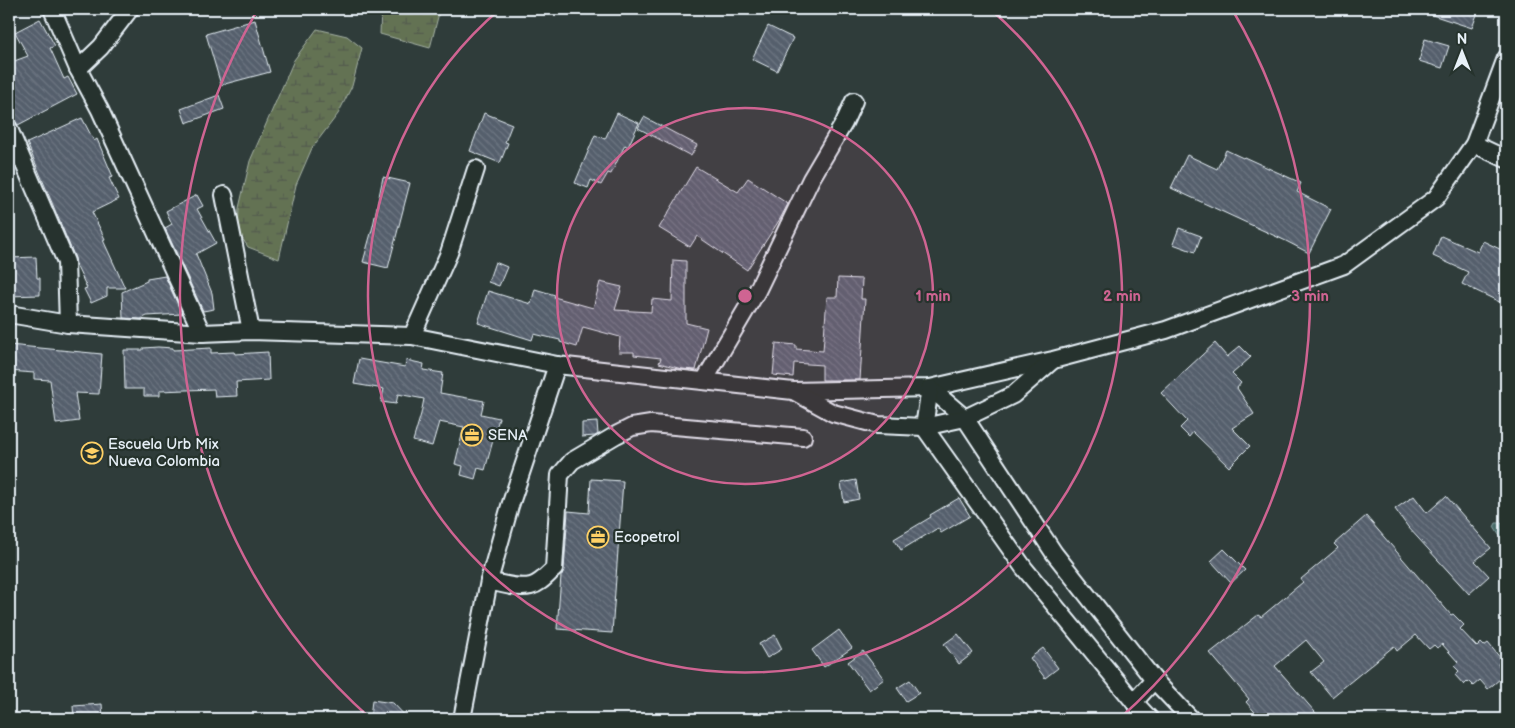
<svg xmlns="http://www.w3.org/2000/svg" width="1515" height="728" font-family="'Balsamiq Sans',sans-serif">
	<defs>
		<pattern id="wetland-marsh" width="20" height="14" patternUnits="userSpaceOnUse" patternTransform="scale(1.25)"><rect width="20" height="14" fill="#637253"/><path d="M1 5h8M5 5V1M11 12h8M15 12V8" fill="none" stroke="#535b4e"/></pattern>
		<pattern id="water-waves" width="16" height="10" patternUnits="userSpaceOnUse" patternTransform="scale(1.25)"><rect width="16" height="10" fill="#486d6b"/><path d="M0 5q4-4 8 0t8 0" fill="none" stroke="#628281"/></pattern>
		<pattern id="building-back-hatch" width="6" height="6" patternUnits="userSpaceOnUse" patternTransform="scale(1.25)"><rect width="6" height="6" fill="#555f6c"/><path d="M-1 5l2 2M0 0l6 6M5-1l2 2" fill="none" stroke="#6d7682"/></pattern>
	</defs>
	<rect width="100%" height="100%" fill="#2f3c3a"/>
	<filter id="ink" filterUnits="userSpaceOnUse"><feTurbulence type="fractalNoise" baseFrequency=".02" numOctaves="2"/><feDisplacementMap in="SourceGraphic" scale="10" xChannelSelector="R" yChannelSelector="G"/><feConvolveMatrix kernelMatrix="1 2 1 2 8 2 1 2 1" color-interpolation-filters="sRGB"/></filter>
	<g filter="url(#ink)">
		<g fill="url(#wetland-marsh)" stroke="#a6b2a6">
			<polygon points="381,9 440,9 430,48 380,34"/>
			<polygon points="317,29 347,36 362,48 352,86 338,114 312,148 296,185 279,259 248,247 238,232 239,208 250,161 294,60"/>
		</g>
		<polygon fill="url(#water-waves)" stroke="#88a2a3" points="1496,523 1505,523 1506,524 1506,540 1499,535 1494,527"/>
		<g fill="url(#building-back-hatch)" stroke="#e8f1f8">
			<polygon points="1420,9 1479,9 1472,28 1420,11"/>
			<polygon points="40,19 55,46 50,48 64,79 68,77 77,94 18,125 15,121 9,119 9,63 28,56 15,32"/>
			<polygon points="255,20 270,72 221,85 206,34"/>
			<polygon points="768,26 793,38 777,71 752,59"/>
			<polygon points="1425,39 1449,46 1442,68 1419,61"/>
			<polygon points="219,95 224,109 186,123 181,109"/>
			<polygon points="484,113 512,124 505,142 508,143 500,163 470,151"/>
			<polygon points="617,113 639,123 628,147 625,145 611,174 608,173 601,185 591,180 588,188 575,183 595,135 605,139"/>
			<polygon points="644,117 697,145 691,156 638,128"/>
			<polygon points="82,118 94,141 97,139 113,177 109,178 119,199 92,212 105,239 103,240 125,288 107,288 107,296 91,303 84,289 87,288 76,265 75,258 27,143"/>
			<polygon points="1226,150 1243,158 1244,157 1301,183 1297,192 1331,209 1309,253 1286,241 1171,188 1187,155 1217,169"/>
			<polygon points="696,167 738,192 748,178 788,204 780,219 747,270 697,236 690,247 659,228"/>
			<polygon points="383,177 410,183 388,268 363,262 373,226"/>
			<polygon points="197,195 203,206 197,209 216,243 196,254 212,293 214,309 203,311 165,228 172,224 166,211"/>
			<polygon points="1179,228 1201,236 1195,252 1173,244"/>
			<polygon points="1441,236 1478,252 1483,241 1506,252 1506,305 1462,284 1468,272 1433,256"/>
			<polygon points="36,257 37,278 40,278 40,295 9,296 9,258"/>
			<polygon points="673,260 686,261 686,323 707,328 696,370 682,369 659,363 661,358 634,355 634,352 619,352 620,337 583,327 577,347 560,342 560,340 534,334 532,340 478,323 488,291 531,304 535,289 555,295 554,297 593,308 600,282 622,287 615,310 651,312 652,299 672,301"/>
			<polygon points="495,262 507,267 499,286 488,282"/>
			<polygon points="165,276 182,314 147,316 141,319 123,318 122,292 147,281 147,279"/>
			<polygon points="838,278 862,279 861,299 865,299 860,380 822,380 822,365 794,363 793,377 773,375 776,343 796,345 796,349 823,351 827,297 837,297"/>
			<polygon points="1215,343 1227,357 1240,346 1251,357 1232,374 1241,383 1237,388 1254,414 1232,428 1250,446 1229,467 1193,432 1189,437 1180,428 1187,421 1161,393"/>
			<polygon points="9,345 102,354 99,394 75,393 79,421 56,424 50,380 34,379 34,373 9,371"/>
			<polygon points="158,347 173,348 173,350 211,348 211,353 234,352 235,354 268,352 269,380 236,382 237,396 215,397 214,389 159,391 159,396 144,396 144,389 125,389 124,350 143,350 143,348"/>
			<polygon points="359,359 405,367 406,360 424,364 423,370 443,373 440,393 484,401 481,414 499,418 485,470 478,468 475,479 461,475 463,466 455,464 464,427 439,422 432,446 413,441 421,414 424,399 398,394 396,404 381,402 384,389 354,384"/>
			<polygon points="597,422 598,434 595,436 582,437 582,423"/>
			<polygon points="591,479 623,481 612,633 557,629 561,576 564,570 568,511 589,513"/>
			<polygon points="856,480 859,499 844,502 841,483"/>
			<polygon points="1414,496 1427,513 1446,496 1491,548 1475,561 1489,576 1469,594 1408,527 1395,509"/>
			<polygon points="959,498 970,516 941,533 938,528 901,550 894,539 931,517 930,515"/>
			<polygon points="1366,516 1451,615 1453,614 1464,625 1460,629 1477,647 1481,643 1484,646 1488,643 1502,660 1498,664 1506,674 1488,689 1480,680 1473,686 1468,681 1464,685 1455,675 1459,671 1454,666 1458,662 1442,644 1437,648 1434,645 1429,649 1416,635 1397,651 1394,646 1332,697 1311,672 1324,662 1306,640 1275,666 1321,719 1261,719 1246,702 1249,699 1210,653 1258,615 1261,617 1303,582 1301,579 1338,548 1334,544"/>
			<polygon points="1224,549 1245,570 1231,583 1211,561"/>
			<polygon points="839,630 852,648 824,667 812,650"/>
			<polygon points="958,634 973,653 959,664 944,644"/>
			<polygon points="775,635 782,649 767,658 759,644"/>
			<polygon points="1043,648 1058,668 1045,678 1030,658"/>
			<polygon points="863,651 884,679 869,690 848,662"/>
			<polygon points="910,680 919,693 906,701 897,688"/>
			<polygon points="372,700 393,703 408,719 370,718"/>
			<polygon points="102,704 103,719 74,719 73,706"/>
		</g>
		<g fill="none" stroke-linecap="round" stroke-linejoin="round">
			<g stroke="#e8f1f8" stroke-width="20">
				<g id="minor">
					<polyline points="52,9 78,69 100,110 202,333"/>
					<polyline points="78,69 101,47 130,9"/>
					<polyline points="9,129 66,262 68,324"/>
					<polyline points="1474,144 1506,159"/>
					<polyline points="224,195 251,331"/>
					<polyline points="9,314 68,324 202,333 251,331 412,336 557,365 793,391 930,388 1053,360 1166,330 1344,265 1436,198 1474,144 1506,58"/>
					<polyline points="412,336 449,253 476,169"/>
					<polyline points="704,381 757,291 811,179 844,123 854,101"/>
					<polyline points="930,388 965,418 1054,553 1154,680 1191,719"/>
					<polyline points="930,388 924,427 1024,568 1134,702 1150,719"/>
					<polyline points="795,392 833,413 878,425 924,427 965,418 1013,395 1052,361"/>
					<path d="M489,581C501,584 519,589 531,586C540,584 547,575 554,569L560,475L572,461L616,435L632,427L651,424L803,437"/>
					<polyline points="1134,702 1154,680"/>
					<polyline points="462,719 489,581 510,506 557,365"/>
				</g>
			</g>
			<use href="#minor" stroke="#26332d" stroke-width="16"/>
		</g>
	</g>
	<circle cx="745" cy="296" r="188" fill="#cf6492" fill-opacity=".12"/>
	<g fill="none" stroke="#cf6492" stroke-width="2.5">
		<circle cx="745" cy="296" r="188"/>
		<path d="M990 9A377 377 0 1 1 500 9"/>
		<path d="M371 719A565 565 0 0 1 258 9M1232 9A565 565 0 0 1 1119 719"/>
	</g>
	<defs>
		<g id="office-ring" transform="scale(1.125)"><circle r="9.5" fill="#26332d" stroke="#ffd166" stroke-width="1.5"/><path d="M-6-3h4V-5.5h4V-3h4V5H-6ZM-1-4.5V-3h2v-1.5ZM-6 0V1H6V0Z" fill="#ffd166"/></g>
		<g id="school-ring" transform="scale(1.125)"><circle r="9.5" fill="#26332d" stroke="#ffd166" stroke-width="1.5"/><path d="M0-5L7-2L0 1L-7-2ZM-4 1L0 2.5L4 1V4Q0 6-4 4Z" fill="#ffd166"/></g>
	</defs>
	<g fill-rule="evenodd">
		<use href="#office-ring" x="472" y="435"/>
		<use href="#school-ring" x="92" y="453"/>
		<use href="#office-ring" x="598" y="537"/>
	</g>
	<g text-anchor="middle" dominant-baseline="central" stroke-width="4.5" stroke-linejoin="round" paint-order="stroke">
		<g font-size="15" fill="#e8f1f8" stroke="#26332d" text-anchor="start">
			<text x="488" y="435">SENA</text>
			<text x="108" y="444">Escuela Urb Mix<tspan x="108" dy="17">Nueva Colombia</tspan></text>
			<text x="614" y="537">Ecopetrol</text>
		</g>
	</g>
	<circle cx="745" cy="296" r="8" fill="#cf6492" stroke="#26332d" stroke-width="2.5"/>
	<g font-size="15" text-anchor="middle" font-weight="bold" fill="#cf6492" stroke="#26332d" stroke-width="4.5" stroke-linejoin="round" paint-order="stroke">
		<text x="933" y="301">1 min</text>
		<text x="1122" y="301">2 min</text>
		<text x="1310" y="301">3 min</text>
	</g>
	<rect width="1515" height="728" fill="none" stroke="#26332d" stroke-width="30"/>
	<rect x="15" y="15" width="1485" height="698" fill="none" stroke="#e8f1f8" stroke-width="2" filter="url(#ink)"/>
	<g transform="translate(1462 52)" stroke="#26332d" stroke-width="4" paint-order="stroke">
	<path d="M0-4L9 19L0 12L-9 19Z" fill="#e8f1f8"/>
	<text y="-8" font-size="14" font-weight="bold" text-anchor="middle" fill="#e8f1f8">N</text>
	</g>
</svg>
